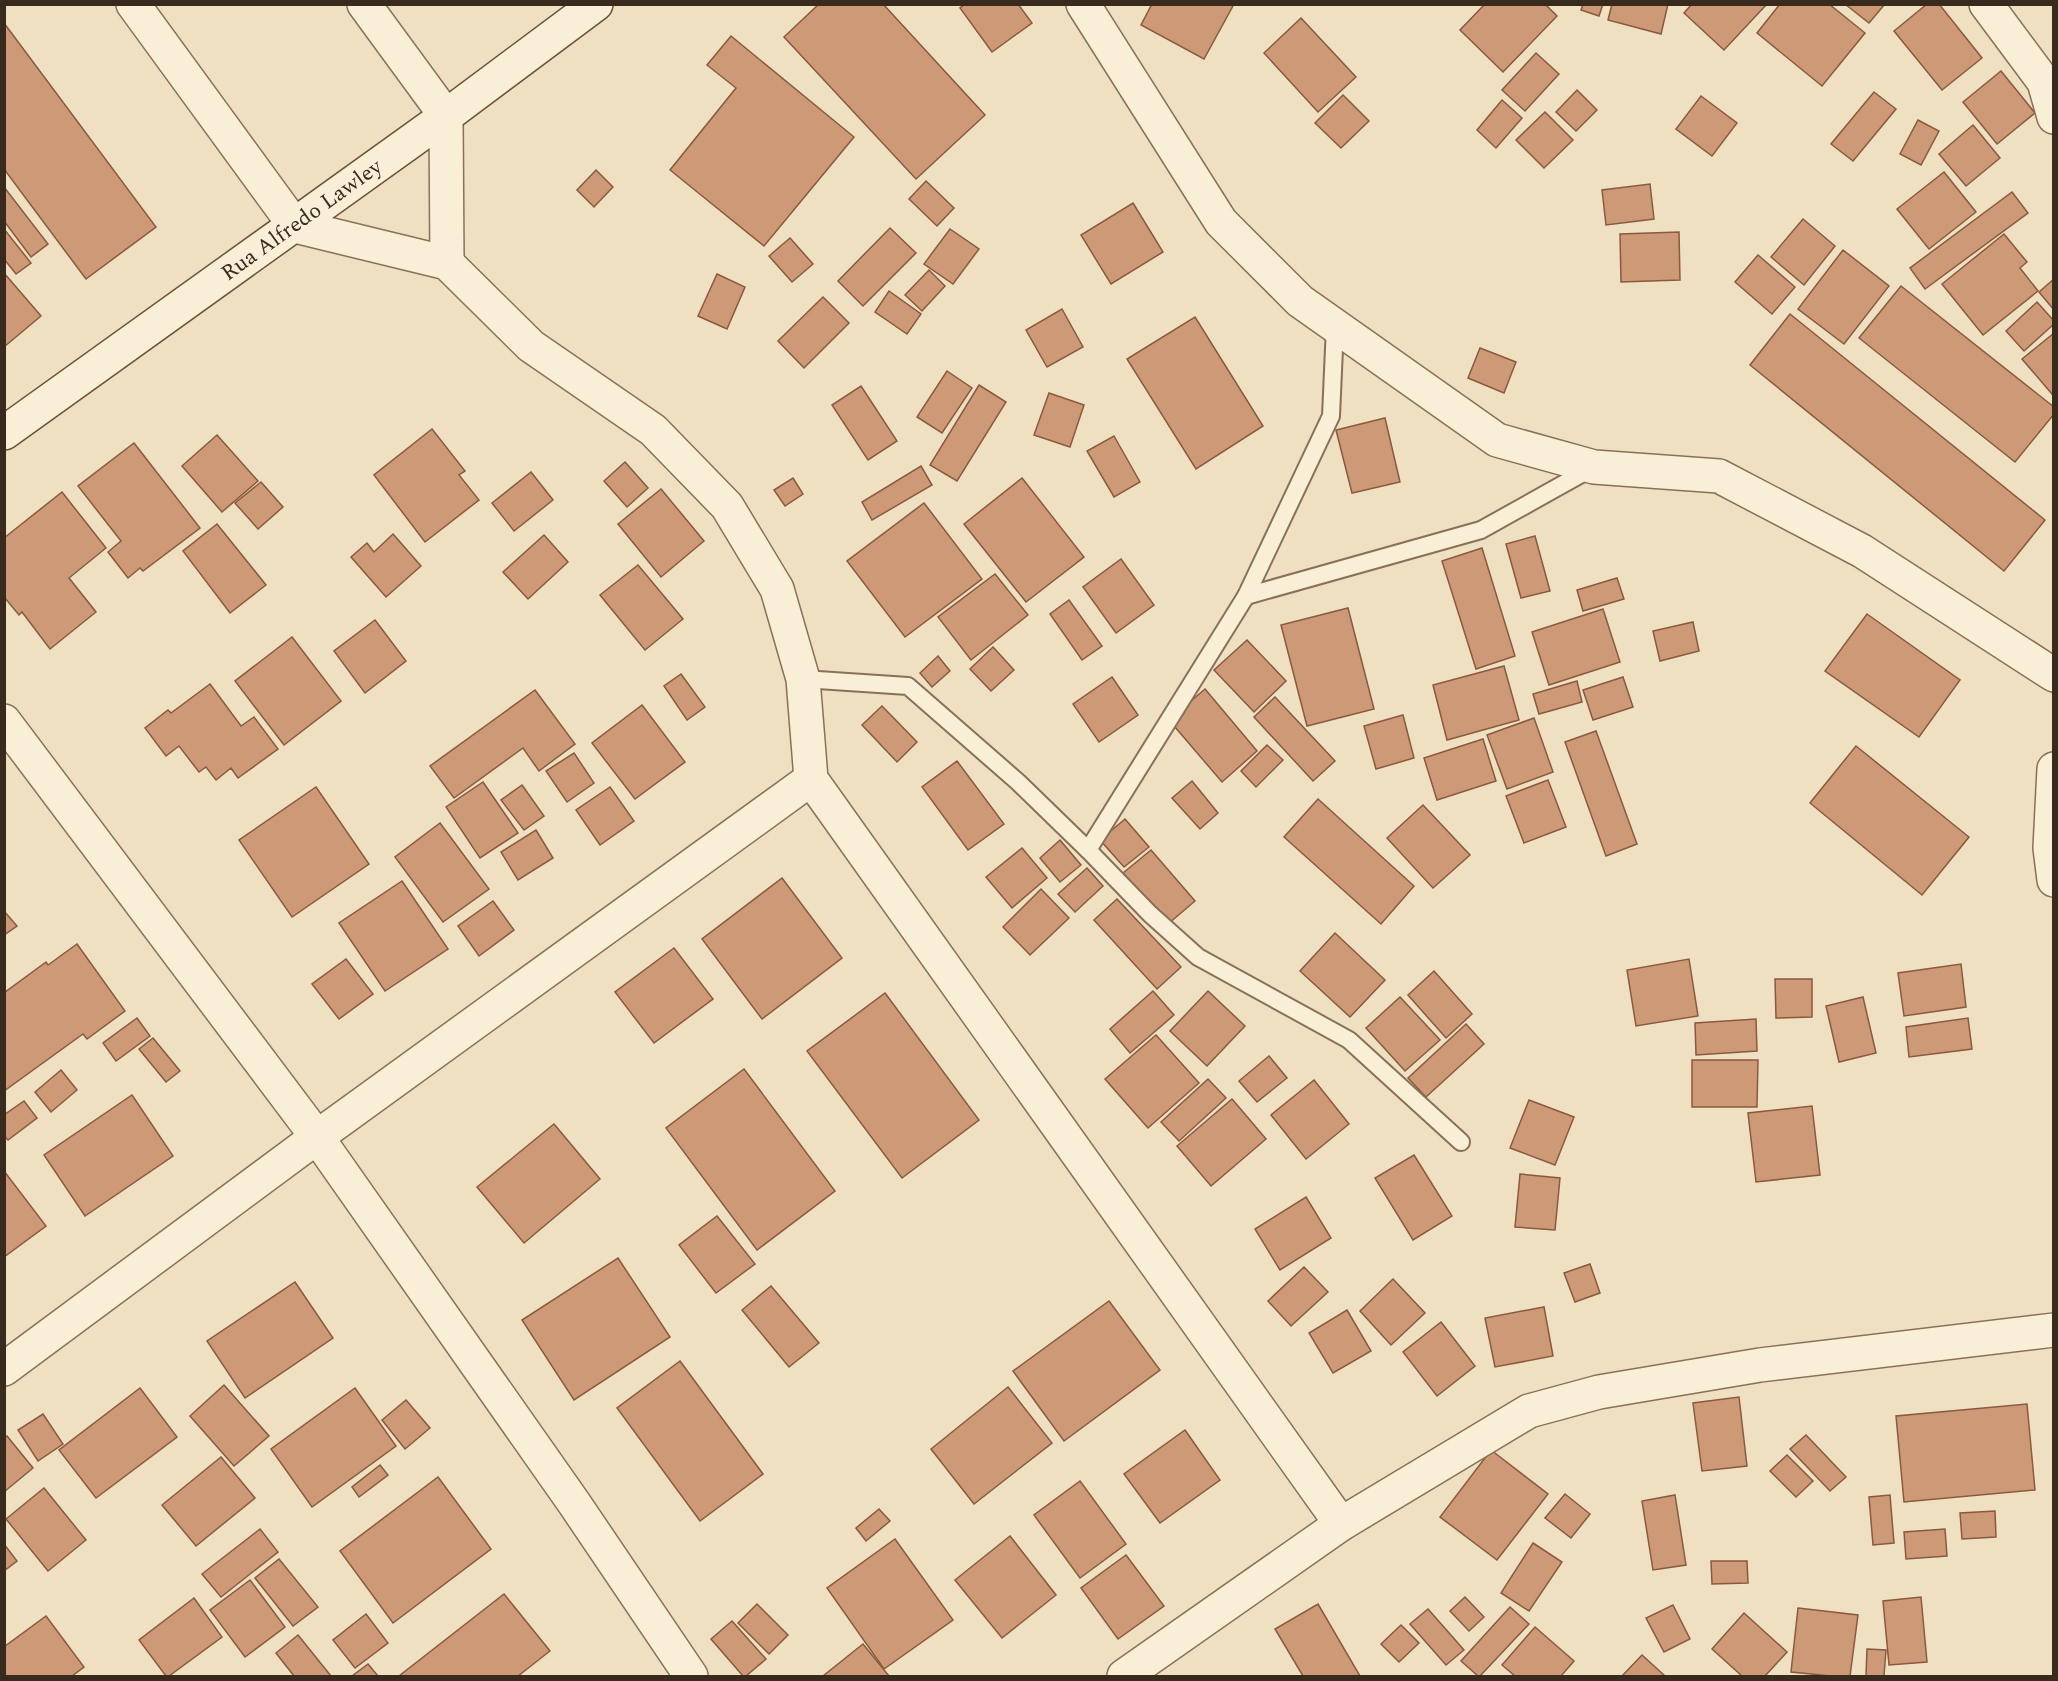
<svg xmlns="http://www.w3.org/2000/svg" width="2058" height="1681" font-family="Spectral,serif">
	<rect width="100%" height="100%" fill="#efe0c2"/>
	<g fill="#ce9977" stroke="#895a3e" stroke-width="1.5">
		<polygon points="819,4 883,4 985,115 916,179 784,37"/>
		<polygon points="965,4 1018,4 1032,23 992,52 960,8"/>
		<polygon points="1152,4 1234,4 1204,59 1141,25"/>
		<polygon points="1485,4 1545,4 1557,16 1503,72 1460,30"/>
		<polygon points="1583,4 1603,4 1599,16 1581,10"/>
		<polygon points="1612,4 1668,4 1661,34 1608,20"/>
		<polygon points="1692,4 1767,4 1724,50 1684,13"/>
		<polygon points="1780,4 1829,4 1865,33 1822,86 1757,33"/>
		<polygon points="1845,4 1885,4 1869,23"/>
		<polygon points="1927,4 1939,4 1982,58 1942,90 1894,31"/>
		<polygon points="1301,18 1356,77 1318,112 1264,53"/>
		<polygon points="4,23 156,227 86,279 4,169"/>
		<polygon points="731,36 854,137 764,246 670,170 736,88 707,65"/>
		<polygon points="1536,53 1559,74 1525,111 1502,90"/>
		<polygon points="2001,71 2035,113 1997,144 1963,102"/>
		<polygon points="1577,90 1597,110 1576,131 1556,112"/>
		<polygon points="1874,92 1896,109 1853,161 1831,144"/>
		<polygon points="1343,95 1369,121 1341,148 1315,123"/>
		<polygon points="1701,96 1737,123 1712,156 1676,129"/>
		<polygon points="1502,100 1522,118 1496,148 1477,130"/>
		<polygon points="1545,112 1573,140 1544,168 1516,140"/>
		<polygon points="1918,120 1939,131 1921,165 1900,154"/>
		<polygon points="1973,125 2000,158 1966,186 1939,154"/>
		<polygon points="596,170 613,187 594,207 577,190"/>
		<polygon points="1944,172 1976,212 1929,249 1897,209"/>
		<polygon points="926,181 954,208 937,226 909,199"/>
		<polygon points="1650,184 1654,219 1606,225 1602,190"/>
		<polygon points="4,187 48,244 31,257 4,221"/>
		<polygon points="2012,192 2028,213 1925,289 1910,268"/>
		<polygon points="1133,203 1163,252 1111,284 1081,235"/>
		<polygon points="1803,219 1835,246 1804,285 1771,257"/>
		<polygon points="890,228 916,253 863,306 838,281"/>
		<polygon points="4,229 31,263 16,274 4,259"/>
		<polygon points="950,229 979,249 953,284 924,264"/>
		<polygon points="1679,232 1680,280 1621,282 1620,234"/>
		<polygon points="2004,234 2027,262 2020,268 2038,291 1983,335 1942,284"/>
		<polygon points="790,238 813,264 792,282 769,256"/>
		<polygon points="1843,250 1889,286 1844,344 1798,309"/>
		<polygon points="1758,255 1795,287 1772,314 1735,282"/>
		<polygon points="929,270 945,286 922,311 905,295"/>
		<polygon points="4,273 41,316 4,347"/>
		<polygon points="717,274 745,287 727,329 698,316"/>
		<polygon points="2054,279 2054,310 2039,292"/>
		<polygon points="1901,286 2054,407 2054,414 2015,462 1859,338"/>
		<polygon points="889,291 921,314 907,334 875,312"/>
		<polygon points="823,297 849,323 804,368 778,341"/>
		<polygon points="2037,302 2054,321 2054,324 2024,351 2006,331"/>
		<polygon points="1062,309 1083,347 1047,367 1026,330"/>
		<polygon points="1790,314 2045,520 2004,571 1750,365"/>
		<polygon points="1195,317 1263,426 1196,469 1127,359"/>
		<polygon points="2054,333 2054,393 2052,394 2022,359"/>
		<polygon points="1480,348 1516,362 1504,393 1468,378"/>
		<polygon points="947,371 972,388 942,433 917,417"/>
		<polygon points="979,385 1006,402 957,481 930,465"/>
		<polygon points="861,386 897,441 868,460 832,405"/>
		<polygon points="1049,393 1084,405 1070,447 1034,435"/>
		<polygon points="1385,418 1400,482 1352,493 1336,430"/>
		<polygon points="432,429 465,471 459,475 479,500 425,542 374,475"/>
		<polygon points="217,435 258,481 222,512 182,466"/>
		<polygon points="1114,436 1140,482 1114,497 1087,451"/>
		<polygon points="134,443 200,528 143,571 140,568 128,578 108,552 121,541 78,486"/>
		<polygon points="625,462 648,488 627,507 604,481"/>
		<polygon points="921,466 932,485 872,520 862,502"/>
		<polygon points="531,472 553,500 514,531 492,503"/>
		<polygon points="793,478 803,494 785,506 774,490"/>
		<polygon points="1022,478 1084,557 1026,602 964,524"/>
		<polygon points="261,482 283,507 258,529 235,503"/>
		<polygon points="661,489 704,541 661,577 618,524"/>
		<polygon points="62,492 106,548 69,578 96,612 50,649 22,612 19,615 4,597 4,538"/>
		<polygon points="924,503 982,579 905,637 847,561"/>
		<polygon points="217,524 266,585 230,613 183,551"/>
		<polygon points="393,534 421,566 386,597 351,557 367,543 374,552"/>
		<polygon points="544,535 568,562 528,599 503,572"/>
		<polygon points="1535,536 1550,591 1521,598 1506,544"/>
		<polygon points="1482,548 1515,656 1476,669 1442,561"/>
		<polygon points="1121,559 1154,605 1116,633 1083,587"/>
		<polygon points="638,565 683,619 645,650 600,595"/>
		<polygon points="995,574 1028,615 971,660 938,617"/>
		<polygon points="1617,578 1624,599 1583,611 1577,590"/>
		<polygon points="1069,600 1102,646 1082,660 1050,614"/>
		<polygon points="1348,608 1374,709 1307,726 1281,625"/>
		<polygon points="1603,609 1620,662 1549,685 1532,632"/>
		<polygon points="1867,614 1960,680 1919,737 1825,671"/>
		<polygon points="375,620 406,661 365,693 334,651"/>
		<polygon points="1693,622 1699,651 1660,661 1653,631"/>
		<polygon points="292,637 341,701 284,745 235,681"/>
		<polygon points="1247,640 1286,681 1254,712 1214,670"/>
		<polygon points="993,647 1014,670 991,691 970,669"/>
		<polygon points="938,656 950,671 932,687 920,673"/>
		<polygon points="1504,666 1519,720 1447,740 1433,685"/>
		<polygon points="681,674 705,707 687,720 664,686"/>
		<polygon points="1112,677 1138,715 1099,742 1073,704"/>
		<polygon points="1623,677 1633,707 1593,720 1583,690"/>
		<polygon points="1577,681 1582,702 1539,714 1533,694"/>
		<polygon points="210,684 241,726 254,717 278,749 238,778 231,768 216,780 206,767 199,772 179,746 166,756 145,728 168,710 171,713"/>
		<polygon points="1205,689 1257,751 1222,782 1169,720"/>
		<polygon points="535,690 575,744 539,771 523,748 454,798 430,766"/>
		<polygon points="1275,697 1335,761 1313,781 1254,717"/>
		<polygon points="642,705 685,762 635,799 592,743"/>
		<polygon points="882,706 917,742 897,762 862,725"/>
		<polygon points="1403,715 1414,758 1376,769 1364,726"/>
		<polygon points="1534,718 1553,772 1507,789 1487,735"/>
		<polygon points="1596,731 1637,844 1606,856 1565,742"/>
		<polygon points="1483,739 1496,781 1437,800 1424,758"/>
		<polygon points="1267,745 1283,760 1256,787 1241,771"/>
		<polygon points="1856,746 1969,837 1922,895 1810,803"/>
		<polygon points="574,753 594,783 567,802 546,771"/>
		<polygon points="957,761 1004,824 968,850 922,787"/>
		<polygon points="1548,780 1566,827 1524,843 1506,796"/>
		<polygon points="1192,781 1218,813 1200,829 1172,798"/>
		<polygon points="483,782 518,833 480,858 446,807"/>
		<polygon points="522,785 544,816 524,830 501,800"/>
		<polygon points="316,787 369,864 292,917 239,840"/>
		<polygon points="610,787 634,821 600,845 576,810"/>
		<polygon points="1318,799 1414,886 1381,924 1284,837"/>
		<polygon points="1423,805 1470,855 1433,888 1387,838"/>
		<polygon points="1125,819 1149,847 1124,867 1100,840"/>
		<polygon points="440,823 489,889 443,922 395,857"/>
		<polygon points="536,830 553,858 518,880 501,852"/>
		<polygon points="1060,840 1081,865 1060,882 1040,858"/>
		<polygon points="1022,848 1047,878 1012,908 986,877"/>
		<polygon points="1151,850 1195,901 1168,924 1123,873"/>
		<polygon points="1087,868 1103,886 1075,912 1058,894"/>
		<polygon points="782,878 842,958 762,1019 702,939"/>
		<polygon points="402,881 448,949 385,991 339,923"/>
		<polygon points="1041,889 1069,918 1030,955 1003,927"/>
		<polygon points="1117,899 1181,967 1157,989 1094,920"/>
		<polygon points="493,901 514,930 479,956 458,926"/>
		<polygon points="4,911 17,926 4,935"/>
		<polygon points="1335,933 1385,980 1350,1017 1300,971"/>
		<polygon points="77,944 125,1011 87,1039 83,1034 4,1091 4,993 46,962 48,965"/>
		<polygon points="674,948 713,999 654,1043 615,992"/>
		<polygon points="346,959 373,994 339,1019 312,984"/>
		<polygon points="1689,959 1698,1016 1636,1026 1627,970"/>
		<polygon points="1961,964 1966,1007 1904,1016 1898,973"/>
		<polygon points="1434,971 1472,1014 1446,1038 1408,995"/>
		<polygon points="1775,979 1812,979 1812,1017 1776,1018"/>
		<polygon points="1153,991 1174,1015 1130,1053 1110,1029"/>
		<polygon points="1208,991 1245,1026 1207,1066 1170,1031"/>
		<polygon points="885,993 979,1120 902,1178 807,1051"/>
		<polygon points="1400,997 1440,1040 1405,1071 1366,1028"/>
		<polygon points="1863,997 1876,1053 1839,1062 1826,1006"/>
		<polygon points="137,1018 150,1036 116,1061 103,1043"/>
		<polygon points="1968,1018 1972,1049 1909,1057 1906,1027"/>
		<polygon points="1756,1019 1757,1051 1696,1055 1695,1023"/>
		<polygon points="1466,1024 1484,1044 1426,1097 1408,1078"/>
		<polygon points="1156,1035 1199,1083 1148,1128 1105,1079"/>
		<polygon points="153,1038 180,1071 166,1082 139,1049"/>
		<polygon points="1269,1056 1287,1078 1257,1102 1239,1081"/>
		<polygon points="1692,1060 1758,1060 1757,1107 1692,1107"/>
		<polygon points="744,1069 835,1191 757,1250 666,1128"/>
		<polygon points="61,1070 77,1090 51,1112 35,1092"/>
		<polygon points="1208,1079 1226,1098 1179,1141 1161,1122"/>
		<polygon points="1314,1080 1349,1124 1306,1159 1271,1115"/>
		<polygon points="132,1095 173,1156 85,1216 44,1155"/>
		<polygon points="1232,1099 1266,1139 1211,1186 1177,1146"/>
		<polygon points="1529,1100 1574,1117 1555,1165 1510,1148"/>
		<polygon points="24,1101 37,1118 8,1140 4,1136 4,1115"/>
		<polygon points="1812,1106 1820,1175 1756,1182 1748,1113"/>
		<polygon points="554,1124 600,1179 524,1243 477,1187"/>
		<polygon points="1414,1155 1452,1216 1413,1240 1375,1178"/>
		<polygon points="4,1171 46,1226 4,1257"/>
		<polygon points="1520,1174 1560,1178 1555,1230 1515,1227"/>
		<polygon points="1306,1197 1331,1238 1280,1270 1255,1229"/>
		<polygon points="717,1216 755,1264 716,1293 679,1245"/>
		<polygon points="618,1258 670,1337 574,1400 522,1320"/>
		<polygon points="1590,1264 1600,1293 1575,1302 1564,1273"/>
		<polygon points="1304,1267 1328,1292 1291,1326 1268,1301"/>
		<polygon points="1393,1279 1425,1313 1391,1345 1360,1311"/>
		<polygon points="295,1282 333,1338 245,1398 207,1341"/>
		<polygon points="771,1286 819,1343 789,1367 742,1310"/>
		<polygon points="1109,1301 1160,1370 1064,1441 1013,1371"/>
		<polygon points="1544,1307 1553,1356 1495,1367 1485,1318"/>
		<polygon points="1347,1310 1371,1351 1333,1373 1309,1333"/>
		<polygon points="1441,1322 1475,1366 1437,1396 1403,1352"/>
		<polygon points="680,1361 763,1474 700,1521 617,1408"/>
		<polygon points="224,1385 269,1436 234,1466 190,1416"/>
		<polygon points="1008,1387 1052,1443 974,1504 931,1449"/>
		<polygon points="140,1388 177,1437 96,1498 59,1450"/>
		<polygon points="355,1388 396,1446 312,1507 271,1449"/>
		<polygon points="1739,1397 1747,1466 1702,1471 1693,1403"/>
		<polygon points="406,1400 430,1428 405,1449 382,1420"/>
		<polygon points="2027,1404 2035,1490 1904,1502 1896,1416"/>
		<polygon points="43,1414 63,1444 38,1461 18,1430"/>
		<polygon points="1185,1430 1220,1480 1160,1523 1124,1474"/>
		<polygon points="1806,1435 1846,1477 1830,1491 1790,1449"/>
		<polygon points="7,1436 33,1468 4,1492 4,1438"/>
		<polygon points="1491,1450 1548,1494 1497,1560 1440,1517"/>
		<polygon points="1787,1455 1813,1481 1796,1497 1770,1471"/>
		<polygon points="221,1457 255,1498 196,1546 162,1505"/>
		<polygon points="380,1465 388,1475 359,1497 352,1487"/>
		<polygon points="438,1477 491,1549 393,1623 340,1551"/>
		<polygon points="1080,1481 1126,1544 1080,1578 1034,1515"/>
		<polygon points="44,1488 86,1540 48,1571 6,1519"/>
		<polygon points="1565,1494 1590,1514 1571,1538 1545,1518"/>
		<polygon points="1675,1495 1686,1565 1653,1570 1642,1501"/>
		<polygon points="1890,1495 1894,1543 1873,1545 1869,1497"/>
		<polygon points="879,1509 890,1521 866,1541 856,1528"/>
		<polygon points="1995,1511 1996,1537 1962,1539 1960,1513"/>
		<polygon points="260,1529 278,1552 221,1597 202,1574"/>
		<polygon points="1945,1529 1947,1556 1906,1559 1904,1532"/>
		<polygon points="1010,1536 1056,1595 1002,1638 955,1580"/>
		<polygon points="895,1539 953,1620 884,1669 827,1588"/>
		<polygon points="1533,1543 1562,1562 1529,1611 1501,1593"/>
		<polygon points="4,1544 17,1561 4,1571"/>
		<polygon points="1126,1555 1164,1606 1118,1639 1081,1588"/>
		<polygon points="279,1559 318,1607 293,1626 255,1578"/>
		<polygon points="1711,1561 1747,1561 1748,1583 1712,1584"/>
		<polygon points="250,1580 285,1627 245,1657 210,1610"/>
		<polygon points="504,1594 550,1651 518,1676 399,1676"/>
		<polygon points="1465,1597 1484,1617 1469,1631 1450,1611"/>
		<polygon points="1921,1597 1927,1662 1889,1665 1883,1601"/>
		<polygon points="194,1598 222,1637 169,1676 166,1676 139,1640"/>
		<polygon points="757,1604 788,1635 769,1654 738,1623"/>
		<polygon points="1318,1604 1360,1676 1303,1676 1275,1629"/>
		<polygon points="1673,1605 1690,1639 1664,1652 1646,1618"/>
		<polygon points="1510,1607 1529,1624 1480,1676 1478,1676 1461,1661"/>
		<polygon points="1798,1608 1858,1615 1850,1676 1831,1676 1791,1672"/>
		<polygon points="1428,1609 1464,1650 1446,1665 1410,1624"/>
		<polygon points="1744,1613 1787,1652 1765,1676 1742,1676 1712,1649"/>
		<polygon points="366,1614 388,1643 355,1668 333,1640"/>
		<polygon points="46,1616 84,1667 72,1676 4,1676 4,1647"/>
		<polygon points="732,1621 766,1659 746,1676 743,1676 711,1639"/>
		<polygon points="1401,1625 1419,1643 1399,1662 1381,1644"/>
		<polygon points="1535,1627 1574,1661 1561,1676 1515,1676 1502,1665"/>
		<polygon points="298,1635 331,1676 294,1676 276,1653"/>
		<polygon points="863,1644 889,1676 823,1676"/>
		<polygon points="1867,1649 1886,1650 1884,1676 1866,1676"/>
		<polygon points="1642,1655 1665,1676 1622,1676"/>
		<polygon points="368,1664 378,1676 352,1676"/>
	</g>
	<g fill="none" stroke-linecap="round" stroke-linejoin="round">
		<g stroke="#897159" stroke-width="20">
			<g id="service">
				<polyline points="1246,596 1331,416 1335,326"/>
				<polyline points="803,679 908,686 1018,782 1088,850 1150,914 1198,957 1349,1040 1461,1142"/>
				<polyline points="1088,850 1246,596 1481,530 1592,468"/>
			</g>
		</g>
		<g stroke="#897159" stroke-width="36">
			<g id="minor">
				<polyline points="133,4 295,226 447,263 531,346 653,430 727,506 777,589 803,679 811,779 1341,1524"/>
				<polyline points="364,4 446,116 447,263"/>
				<polyline points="1083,4 1221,222 1300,301 1497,440 1594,467 1719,476 1862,551 2054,675"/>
				<polyline points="1986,4 2044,82 2054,117"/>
				<polyline points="4,721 317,1137 574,1503 691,1676"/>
				<polyline points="4,1369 317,1137 811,779"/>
			</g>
		</g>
		<g stroke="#897159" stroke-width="36">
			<g id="tertiary">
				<polyline points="2054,769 2050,848 2054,880"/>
				<polyline points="1124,1676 1341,1524 1529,1411 1599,1392 1760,1365 2054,1330"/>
			</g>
		</g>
		<g stroke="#6b523c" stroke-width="36">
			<g id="secondary">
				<path id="s1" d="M4,433L446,116L596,4"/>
			</g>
		</g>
		<use href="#service" stroke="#f9eed6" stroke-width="16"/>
		<use href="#minor" stroke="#f9eed6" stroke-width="33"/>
		<use href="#tertiary" stroke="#f9eed6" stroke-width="33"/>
		<use href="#secondary" stroke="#f9eed6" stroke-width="33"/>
	</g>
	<g text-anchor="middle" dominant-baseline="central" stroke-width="5" stroke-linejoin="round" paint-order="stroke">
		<g font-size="22" fill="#382a1d" stroke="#f6ebd2">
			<text stroke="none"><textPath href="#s1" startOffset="366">Rua Alfredo Lawley</textPath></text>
		</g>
	</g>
	<rect width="2058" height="1681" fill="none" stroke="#382a1d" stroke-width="12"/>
</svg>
